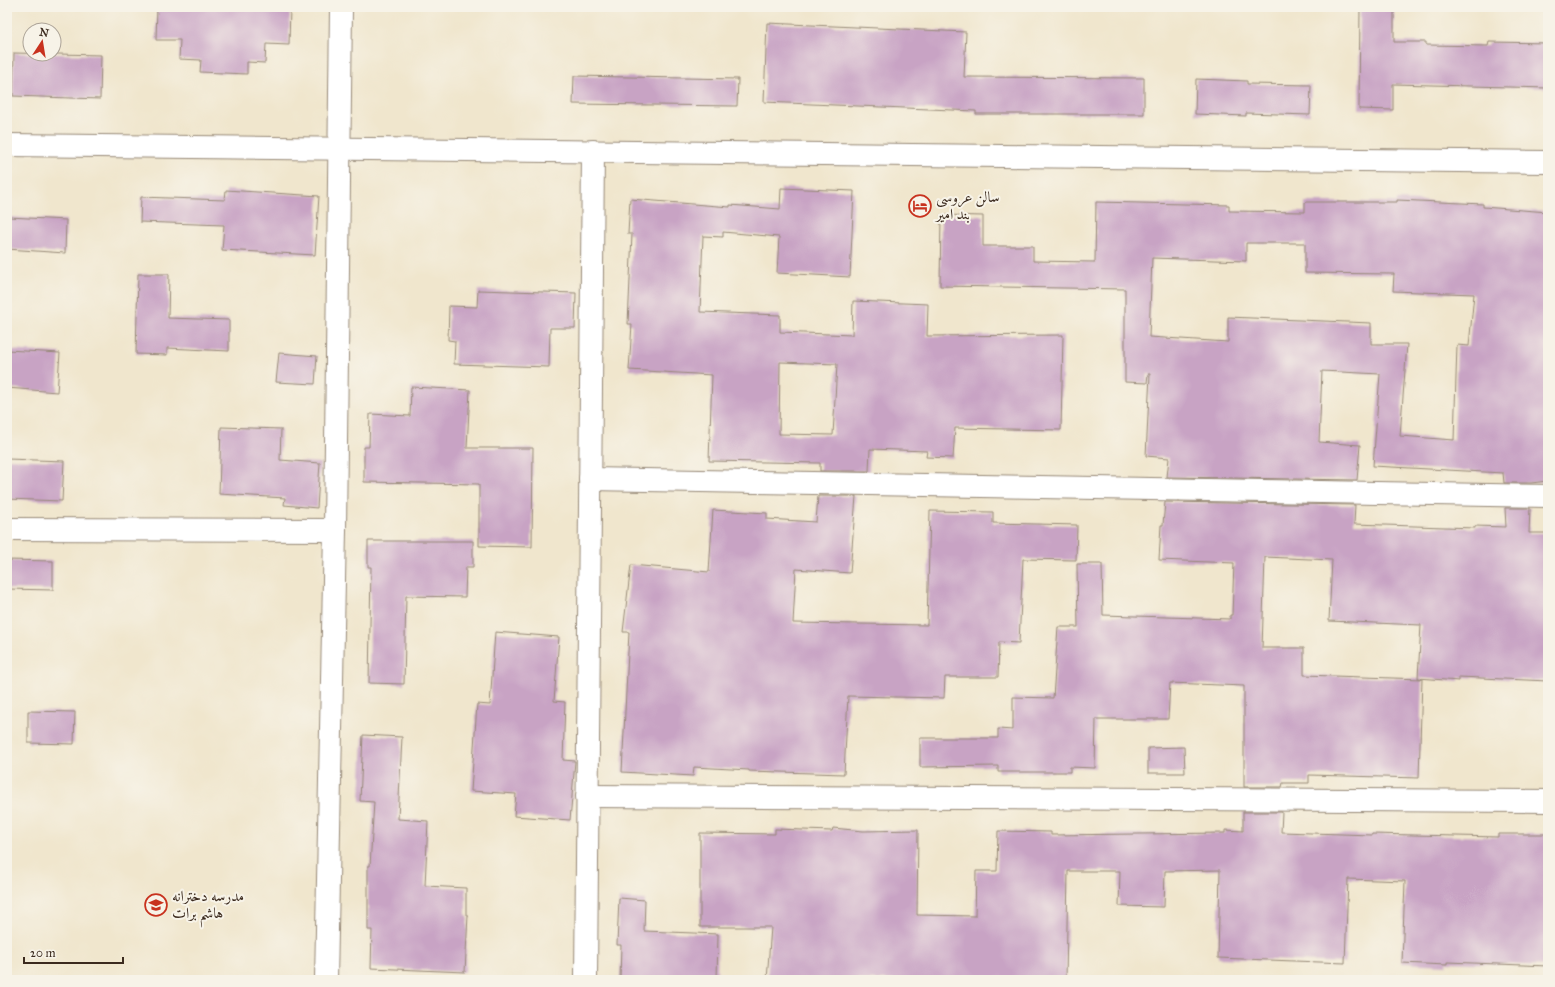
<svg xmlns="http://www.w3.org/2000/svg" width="1555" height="987" font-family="'IM FELL Great Primer',Amiri,serif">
	<rect width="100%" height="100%" fill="#f7f3e8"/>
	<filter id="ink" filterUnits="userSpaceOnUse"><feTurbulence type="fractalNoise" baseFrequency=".025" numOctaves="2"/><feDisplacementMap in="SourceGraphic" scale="8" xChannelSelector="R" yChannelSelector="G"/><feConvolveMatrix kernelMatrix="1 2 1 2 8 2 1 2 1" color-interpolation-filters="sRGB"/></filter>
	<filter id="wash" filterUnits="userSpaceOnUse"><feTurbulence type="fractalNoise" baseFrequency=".012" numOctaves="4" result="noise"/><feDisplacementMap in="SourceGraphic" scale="16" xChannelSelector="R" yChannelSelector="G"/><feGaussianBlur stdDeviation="0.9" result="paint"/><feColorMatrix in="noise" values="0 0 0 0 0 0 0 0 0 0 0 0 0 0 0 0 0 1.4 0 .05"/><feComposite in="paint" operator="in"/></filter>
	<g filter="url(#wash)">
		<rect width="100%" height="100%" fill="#f0e6cd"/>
		<g id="blocks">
			<g fill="#c8a3c4" fill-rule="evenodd">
				<polygon points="157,7 290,7 289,45 266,44 265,63 247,62 247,74 200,72 201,60 179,59 180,40 156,40"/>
				<polygon points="1360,7 1394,7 1394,42 1426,42 1426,45 1488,46 1489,42 1548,43 1548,88 1393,84 1393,110 1359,109"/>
				<polygon points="767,23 966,32 964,77 1144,78 1144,114 976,114 976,111 764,102"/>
				<polygon points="14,53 101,55 100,99 13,96"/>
				<polygon points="574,76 738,79 737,106 573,104"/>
				<polygon points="1196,79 1247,81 1247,84 1311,85 1310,115 1246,113 1246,116 1195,114"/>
				<path d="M781,188L854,191L850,277L777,273L779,237L723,232V237L703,236L700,312L780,315V332L852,335L853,301L928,304L927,336L1063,335L1061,430L955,428L953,458L926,457L927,451L870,449L869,471H820V463L709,461L712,375L629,370L632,324H628L632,234H628L630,199L730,207V205L780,209ZM780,362L837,364L833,435L779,434Z"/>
				<polygon points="226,190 319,196 315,255 222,250 224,225 140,222 141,197 225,200"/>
				<path d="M1397,200L1483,204V207L1548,212V481L1531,483H1504L1503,473L1373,466L1380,374L1322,371L1319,442L1360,445L1357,480L1167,477L1169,458L1146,456L1150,374H1148L1147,383L1125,382V289L940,286L941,215L983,216V246H1033V261L1095,262L1096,202L1229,205V211L1305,212V202H1397ZM1246,243H1305V273L1394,274L1393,291L1474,294L1469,346L1457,345L1454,440L1400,436L1407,344H1371V323L1228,317V342L1149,337L1152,258L1246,261Z"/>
				<polygon points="9,217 66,220 65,253 7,249"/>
				<polygon points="138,274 169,274 168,318 229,320 229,351 167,348 167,355 136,354"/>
				<polygon points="478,290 576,293 575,328 550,328 549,367 454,364 455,341 448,340 449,306 477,307"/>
				<polygon points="7,350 60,353 57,392 7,388"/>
				<polygon points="279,353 317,356 315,384 276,382"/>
				<polygon points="411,387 470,390 467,448 533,448 532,547 479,546 479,484 364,482 364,447 369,447 370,414 410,416"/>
				<polygon points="221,427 281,429 280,460 320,463 317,508 284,505 285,498 219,494"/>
				<polygon points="7,459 64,461 62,501 7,499"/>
				<polygon points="818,496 856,496 850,573 796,569 793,623 927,625 930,511 993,512 993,523 1077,525 1076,560 1023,559 1019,643 999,642 998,677 945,677 944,698 848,696 844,774 749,771 749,770 694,767 693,776 622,772 629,632 623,632 631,565 709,572 713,510 767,513 767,519 816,522"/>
				<polygon points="1165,502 1355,505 1354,524 1475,528 1475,526 1506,527 1505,508 1530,508 1529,533 1548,533 1548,681 1459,677 1459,681 1418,678 1421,625 1329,621 1332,560 1265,557 1262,648 1304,648 1304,675 1422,679 1419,778 1309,775 1309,783 1283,783 1282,787 1244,787 1244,686 1170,683 1168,719 1096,719 1095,768 1070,767 1070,772 998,772 998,766 920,767 920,738 998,738 998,729 1013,730 1013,697 1053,698 1058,627 1078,627 1077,564 1102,564 1103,615 1230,619 1230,615 1232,615 1234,563 1159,560 1161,525 1163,525"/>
				<polygon points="368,541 473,541 473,567 466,567 465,597 406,596 404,684 369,683 371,567 368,567"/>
				<polygon points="7,560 53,561 53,590 7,589"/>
				<polygon points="495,632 559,637 554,701 565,702 563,760 575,761 570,820 514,816 516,794 471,791 477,704 490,705"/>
				<polygon points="28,711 75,712 74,744 28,743"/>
				<polygon points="363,735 402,737 398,819 428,821 425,886 466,888 466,915 468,915 465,972 371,968 372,930 368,930 368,866 370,866 374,802 360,801"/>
				<polygon points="1184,747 1185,773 1148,773 1148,748"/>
				<polygon points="1243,812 1282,812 1281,832 1372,835 1372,834 1498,837 1498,834 1548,834 1548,966 1447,962 1447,965 1402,963 1405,881 1348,879 1345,963 1218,958 1220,870 1165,871 1164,907 1119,906 1120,871 1068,871 1066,980 767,980 771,927 700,927 700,833 775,834 775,829 832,831 833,828 863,831 918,830 917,915 975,916 976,871 997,871 998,831 1051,832 1051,835 1225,833 1225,830 1243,831"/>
				<polygon points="619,898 645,900 644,931 718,934 717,980 620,980 621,945 617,945"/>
			</g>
		</g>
	</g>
	<g filter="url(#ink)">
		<use href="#blocks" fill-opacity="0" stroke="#968876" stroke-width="1"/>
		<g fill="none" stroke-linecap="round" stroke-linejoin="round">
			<g stroke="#968876" stroke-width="24">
				<g id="street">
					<polyline points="7,145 1548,162"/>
					<polyline points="590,479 1548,496"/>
					<polyline points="7,529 335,530"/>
					<polyline points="587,796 1548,801"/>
					<polyline points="326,980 335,530 341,7"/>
					<polyline points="586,980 593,151"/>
				</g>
			</g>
			<use href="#street" stroke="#fff" stroke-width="22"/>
		</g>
	</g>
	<defs>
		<g id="hotel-ring" transform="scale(1.15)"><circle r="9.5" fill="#f7f3e8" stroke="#c8321e" stroke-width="1.5"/><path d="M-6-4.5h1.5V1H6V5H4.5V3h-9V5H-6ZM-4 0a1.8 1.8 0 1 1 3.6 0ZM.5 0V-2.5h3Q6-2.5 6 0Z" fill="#c8321e"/></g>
		<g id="school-ring" transform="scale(1.15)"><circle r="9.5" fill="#f7f3e8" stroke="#c8321e" stroke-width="1.5"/><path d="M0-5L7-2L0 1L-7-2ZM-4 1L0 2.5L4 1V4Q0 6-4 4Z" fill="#c8321e"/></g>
	</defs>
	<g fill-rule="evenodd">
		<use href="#hotel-ring" x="920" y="206"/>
		<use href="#school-ring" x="156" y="905"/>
	</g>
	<g text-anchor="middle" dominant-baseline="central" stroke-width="4" stroke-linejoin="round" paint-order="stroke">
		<g font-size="15" fill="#3b2a1e" stroke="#f7f3e8" text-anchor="start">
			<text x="936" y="197">سالن عروسی<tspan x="936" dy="17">بند امیر</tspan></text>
			<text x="172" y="896">مدرسه دخترانه<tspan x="172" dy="17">هاشم برات</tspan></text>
		</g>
	</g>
	<rect width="1555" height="987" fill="none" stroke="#f7f3e8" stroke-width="24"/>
	<g transform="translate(42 42) rotate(12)"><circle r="19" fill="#f7f3e8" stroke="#aca397"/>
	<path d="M0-3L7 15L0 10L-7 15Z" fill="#c8321e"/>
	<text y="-6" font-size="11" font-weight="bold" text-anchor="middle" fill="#3b2a1e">N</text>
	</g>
	<path d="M24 957v6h99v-6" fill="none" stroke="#3b2a1e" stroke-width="2"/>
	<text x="30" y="957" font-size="12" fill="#3b2a1e" stroke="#f7f3e8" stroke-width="3" paint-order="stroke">20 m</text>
</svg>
